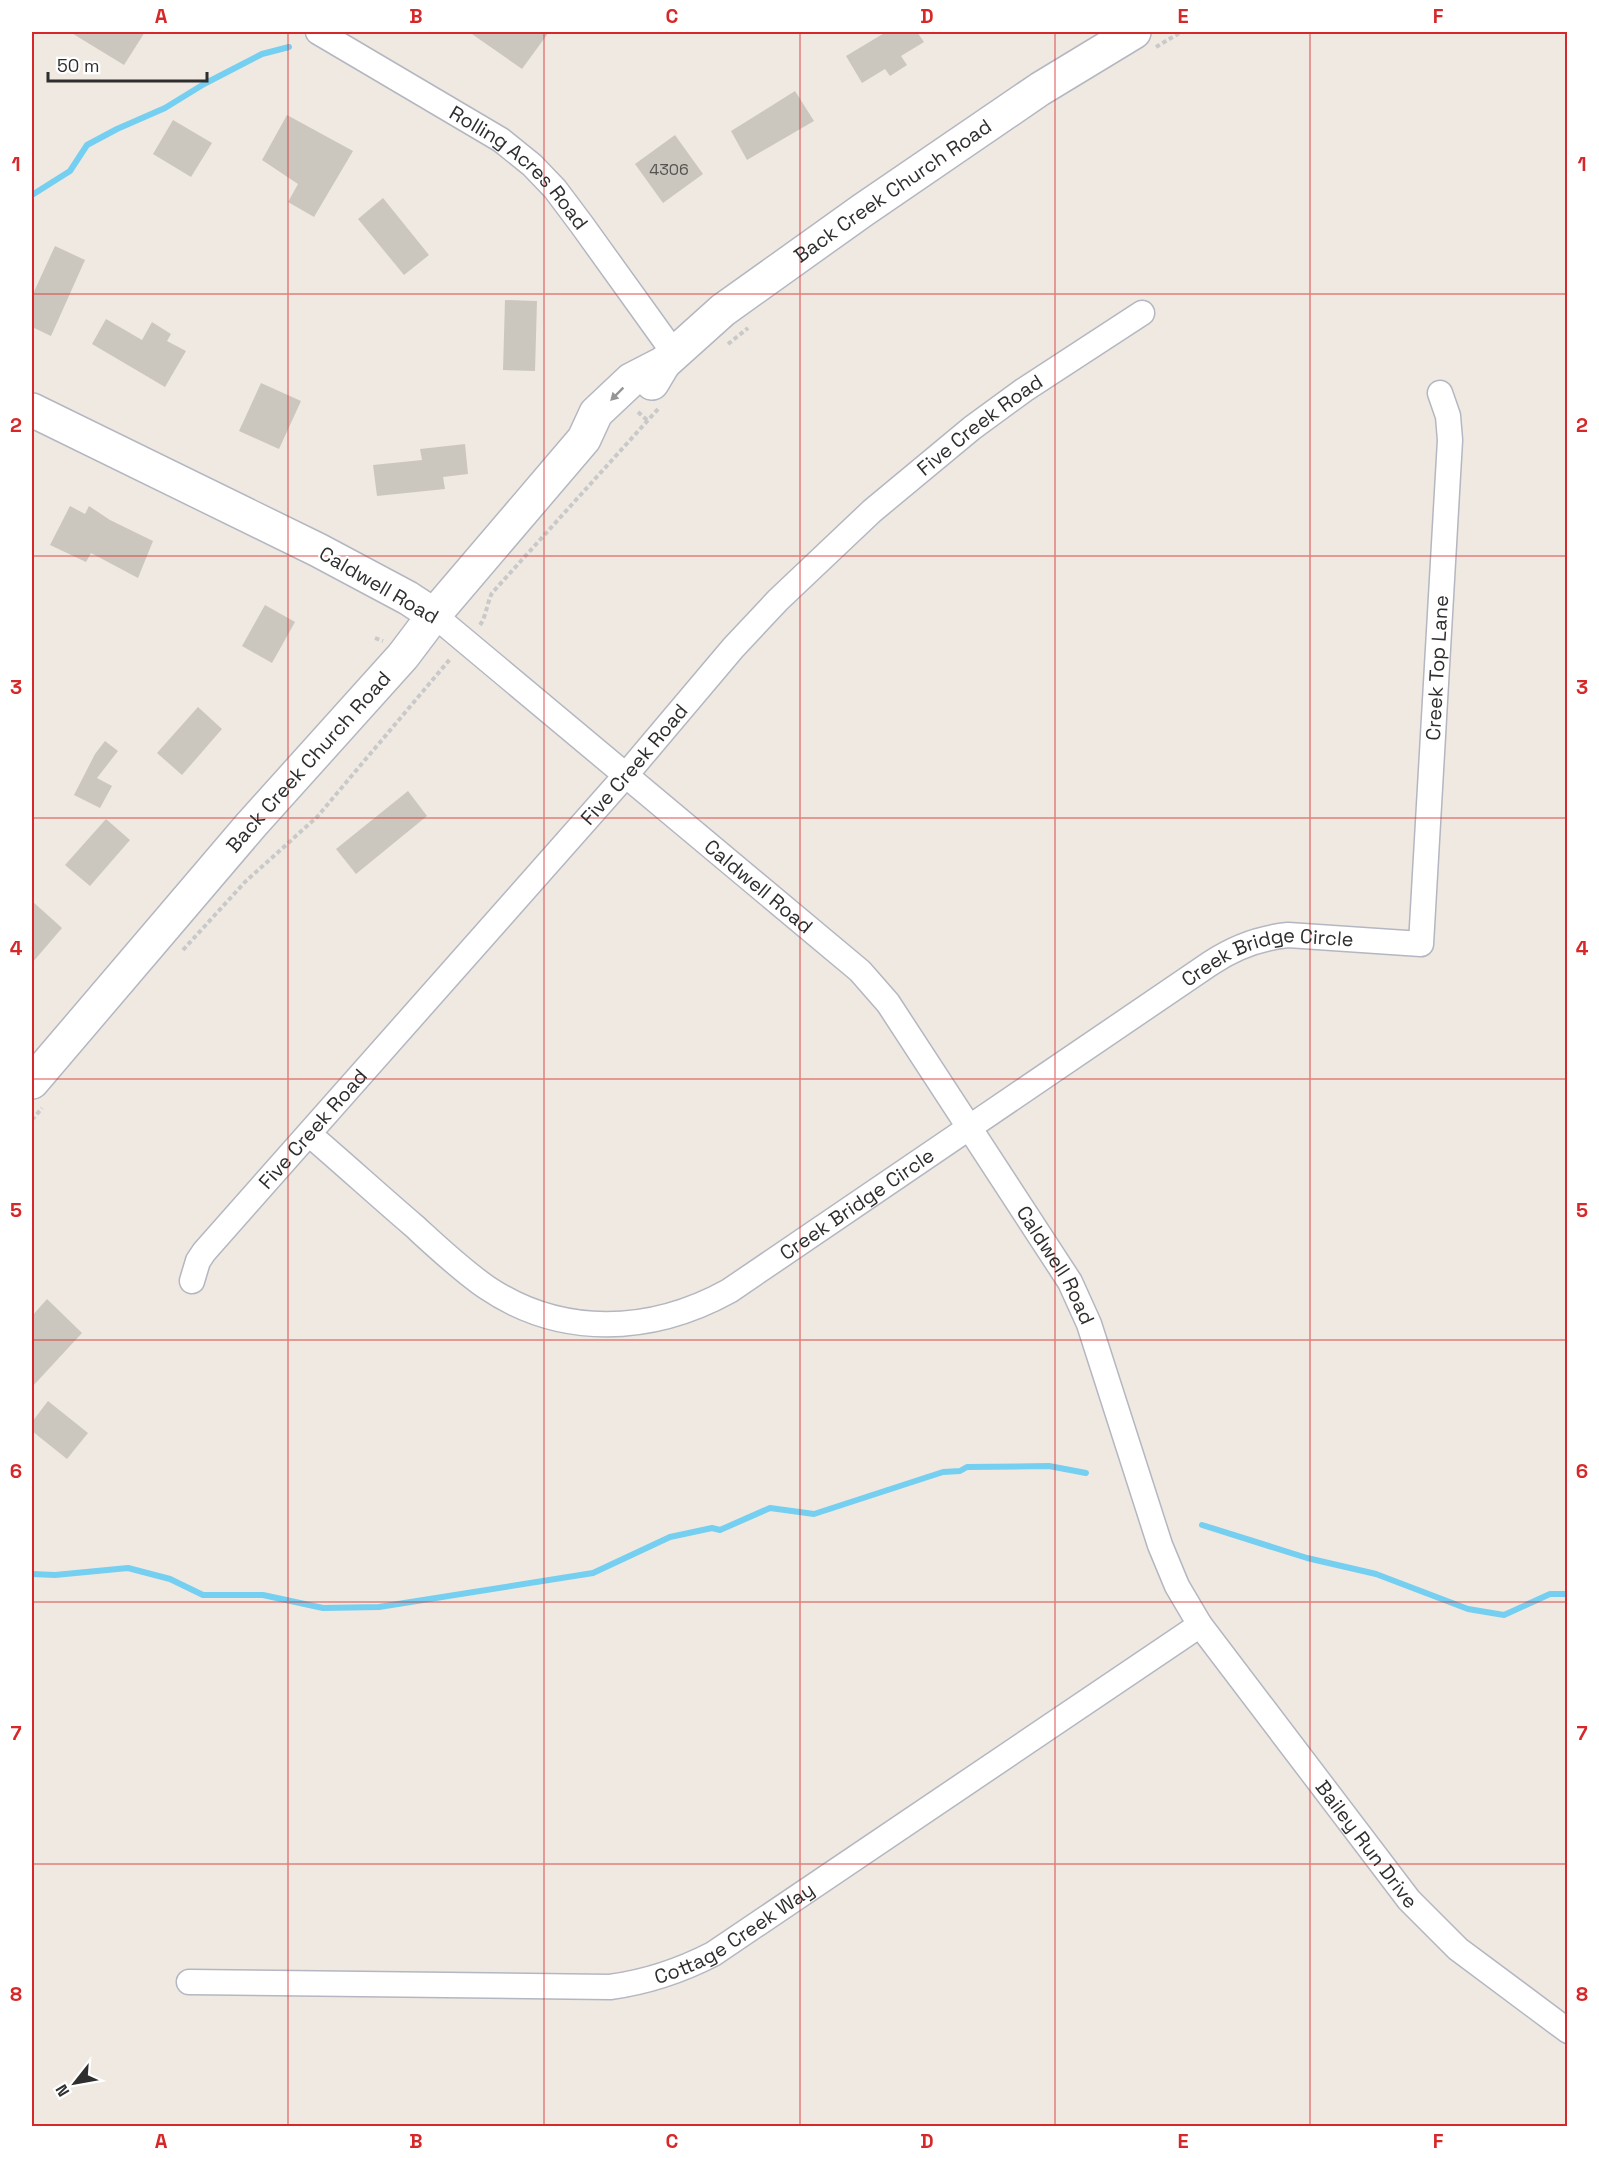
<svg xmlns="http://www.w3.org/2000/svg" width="1599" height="2158" font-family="'Space Grotesk',sans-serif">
	<rect width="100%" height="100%" fill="#efe9e1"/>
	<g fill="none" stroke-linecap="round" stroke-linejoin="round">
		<g stroke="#75cff0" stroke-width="6">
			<polyline points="32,195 70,171 87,145 117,129 165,108 204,84 262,54 289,47"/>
			<polyline points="1202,1525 1307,1558 1376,1574 1468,1609 1504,1615 1550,1594 1568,1594"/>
			<polyline points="32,1574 55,1575 128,1568 170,1579 203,1595 263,1595 323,1608 379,1607 593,1573 670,1537 712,1528 720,1530 770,1508 814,1514 943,1472 960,1471 967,1467 1049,1466 1086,1473"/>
		</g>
	</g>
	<g fill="#cbc7bf">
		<polygon points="70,32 145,32 124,65"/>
		<polygon points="469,32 549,32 522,69"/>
		<polygon points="886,32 917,32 924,42 901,56 907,65 890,76 885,69 862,83 846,56"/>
		<polygon points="795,91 814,121 747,160 731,131"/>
		<polygon points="287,115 353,151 314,217 288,202 298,184 262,160"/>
		<polygon points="173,120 212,143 191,177 153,154"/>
		<polygon points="675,135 703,174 663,203 635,164"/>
		<polygon points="383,198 429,255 404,275 358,219"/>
		<polygon points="55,246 85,260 51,336 32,327 32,296"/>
		<polygon points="505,300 537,301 535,371 503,370"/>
		<polygon points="106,319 142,340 152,322 171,334 167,341 186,351 165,387 92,344"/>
		<polygon points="261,383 301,401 279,449 239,431"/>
		<polygon points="465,444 468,474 443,477 445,489 377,496 373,465 422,460 420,449"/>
		<polygon points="70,506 85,514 89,506 110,520 153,541 138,578 91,553 86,562 50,545"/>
		<polygon points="265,605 295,622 272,663 242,646"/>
		<polygon points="198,707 222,729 182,775 157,753"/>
		<polygon points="105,741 118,751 97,778 112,786 100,808 74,795 95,754"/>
		<polygon points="408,791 427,816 356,874 336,849"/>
		<polygon points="106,819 130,840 90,886 65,865"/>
		<polygon points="32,901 62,928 32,963"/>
		<polygon points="47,1299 82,1333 32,1387 32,1316"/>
		<polygon points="48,1401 88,1433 67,1459 32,1431 32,1422"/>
	</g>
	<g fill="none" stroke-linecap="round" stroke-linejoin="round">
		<g stroke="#b4b7c1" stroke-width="27">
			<g id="street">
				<path id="s1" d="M318,32L501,140L532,165L555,189L582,225L674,353"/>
				<path id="s2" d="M434,615L860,971L888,1003L1070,1282L1089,1324L1160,1545L1177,1586L1200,1625L1409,1900L1458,1949L1568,2031"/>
				<path id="s3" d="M309,1134C344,1164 378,1195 413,1225C436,1246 460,1269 486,1287C561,1338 651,1334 729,1291L1211,963C1235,947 1259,938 1288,935L1421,944L1450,440L1448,416L1440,393"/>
				<path id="s4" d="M192,1281L198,1261L204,1252L625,776L733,648L778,600L872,511L972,428L1024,390L1142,313"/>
				<path id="s5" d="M189,1982L610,1987C647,1982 680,1971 713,1954L1200,1625"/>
			</g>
		</g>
		<g stroke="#b4b7c1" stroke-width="36">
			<g id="secondary">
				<path id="s6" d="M652,383L664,363L723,310L863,210L1040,89L1134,32"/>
				<polyline points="32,410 318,550 408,598 434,615"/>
				<path id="s7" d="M32,1082L251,825L403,656L434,615L584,439L596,413L631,380L664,363"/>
			</g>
		</g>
		<g stroke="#c9c9c9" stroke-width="4" stroke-dasharray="4.5 3" stroke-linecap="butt">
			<polyline points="1156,47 1181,32"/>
			<polyline points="728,344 748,328"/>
			<polyline points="638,412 647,420"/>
			<path d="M480,625C486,617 487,603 492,593L659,408"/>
			<polyline points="375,638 383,641"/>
			<polyline points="183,950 245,882 317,817 451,658"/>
			<polyline points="32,1120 42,1108"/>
		</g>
		<use href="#street" stroke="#fff" stroke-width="24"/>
		<use href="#secondary" stroke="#fff" stroke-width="33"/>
	</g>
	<defs><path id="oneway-solid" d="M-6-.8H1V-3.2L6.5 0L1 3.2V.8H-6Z" transform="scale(1.5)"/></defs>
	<use fill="#969696" href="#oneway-solid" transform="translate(617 394) rotate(135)"/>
	<path fill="none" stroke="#d62828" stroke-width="1.5" stroke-opacity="0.55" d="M288,32V2126M544,32V2126M800,32V2126M1055,32V2126M1310,32V2126M32,294H1568M32,556H1568M32,818H1568M32,1079H1568M32,1340H1568M32,1602H1568M32,1864H1568"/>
	<g text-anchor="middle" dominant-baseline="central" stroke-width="4.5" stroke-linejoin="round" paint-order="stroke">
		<g font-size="16" fill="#555452">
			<text x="669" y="169">4306</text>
		</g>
		<g font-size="20" fill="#2e2e2e" stroke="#fff">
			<text stroke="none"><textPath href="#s1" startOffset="244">Rolling Acres Road</textPath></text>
			<text stroke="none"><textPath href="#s6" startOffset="310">Back Creek Church Road</textPath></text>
			<text stroke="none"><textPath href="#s4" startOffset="1168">Five Creek Road</textPath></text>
			<text transform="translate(379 585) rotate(30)">Caldwell Road</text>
			<text stroke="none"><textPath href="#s3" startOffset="1566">Creek Top Lane</textPath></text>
			<text stroke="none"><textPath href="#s7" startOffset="423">Back Creek Church Road</textPath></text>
			<text stroke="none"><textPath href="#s4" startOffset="682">Five Creek Road</textPath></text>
			<text stroke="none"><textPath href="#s2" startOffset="423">Caldwell Road</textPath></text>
			<text stroke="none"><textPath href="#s3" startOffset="1131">Creek Bridge Circle</textPath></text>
			<text stroke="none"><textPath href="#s4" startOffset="196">Five Creek Road</textPath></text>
			<text stroke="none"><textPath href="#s3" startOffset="645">Creek Bridge Circle</textPath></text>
			<text stroke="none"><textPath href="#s2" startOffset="909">Caldwell Road</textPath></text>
			<text stroke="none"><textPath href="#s2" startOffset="1574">Bailey Run Drive</textPath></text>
			<text stroke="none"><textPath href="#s5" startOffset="558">Cottage Creek Way</textPath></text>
		</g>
	</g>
	<rect width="1599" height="2158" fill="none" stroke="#ffffff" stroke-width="66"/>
	<g transform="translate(75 2083) rotate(239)" stroke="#ffffff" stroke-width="4.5" paint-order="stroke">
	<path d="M0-4.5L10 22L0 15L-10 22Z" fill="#2e2e2e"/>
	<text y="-9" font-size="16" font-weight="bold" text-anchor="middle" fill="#2e2e2e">N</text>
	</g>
	<path d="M48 72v9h159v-9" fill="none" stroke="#2e2e2e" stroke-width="3"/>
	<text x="57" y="72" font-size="18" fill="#2e2e2e" stroke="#ffffff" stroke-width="4.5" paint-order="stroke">50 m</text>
	<rect x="33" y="33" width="1533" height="2092" fill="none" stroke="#d62828" stroke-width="2"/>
	<g font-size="20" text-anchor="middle" font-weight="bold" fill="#d62828">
		<text x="161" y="23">A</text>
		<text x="416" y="23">B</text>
		<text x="672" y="23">C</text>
		<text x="927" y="23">D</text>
		<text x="1183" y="23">E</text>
		<text x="1438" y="23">F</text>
		<text x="16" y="171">1</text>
		<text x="1582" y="171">1</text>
		<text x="16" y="432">2</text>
		<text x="1582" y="432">2</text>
		<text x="16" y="694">3</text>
		<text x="1582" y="694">3</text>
		<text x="16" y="955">4</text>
		<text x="1582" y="955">4</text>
		<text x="16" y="1217">5</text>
		<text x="1582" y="1217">5</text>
		<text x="16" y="1478">6</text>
		<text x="1582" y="1478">6</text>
		<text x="16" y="1740">7</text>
		<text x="1582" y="1740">7</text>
		<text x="16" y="2001">8</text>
		<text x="1582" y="2001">8</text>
		<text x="161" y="2148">A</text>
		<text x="416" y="2148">B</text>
		<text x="672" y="2148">C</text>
		<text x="927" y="2148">D</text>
		<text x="1183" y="2148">E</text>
		<text x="1438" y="2148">F</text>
	</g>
</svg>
